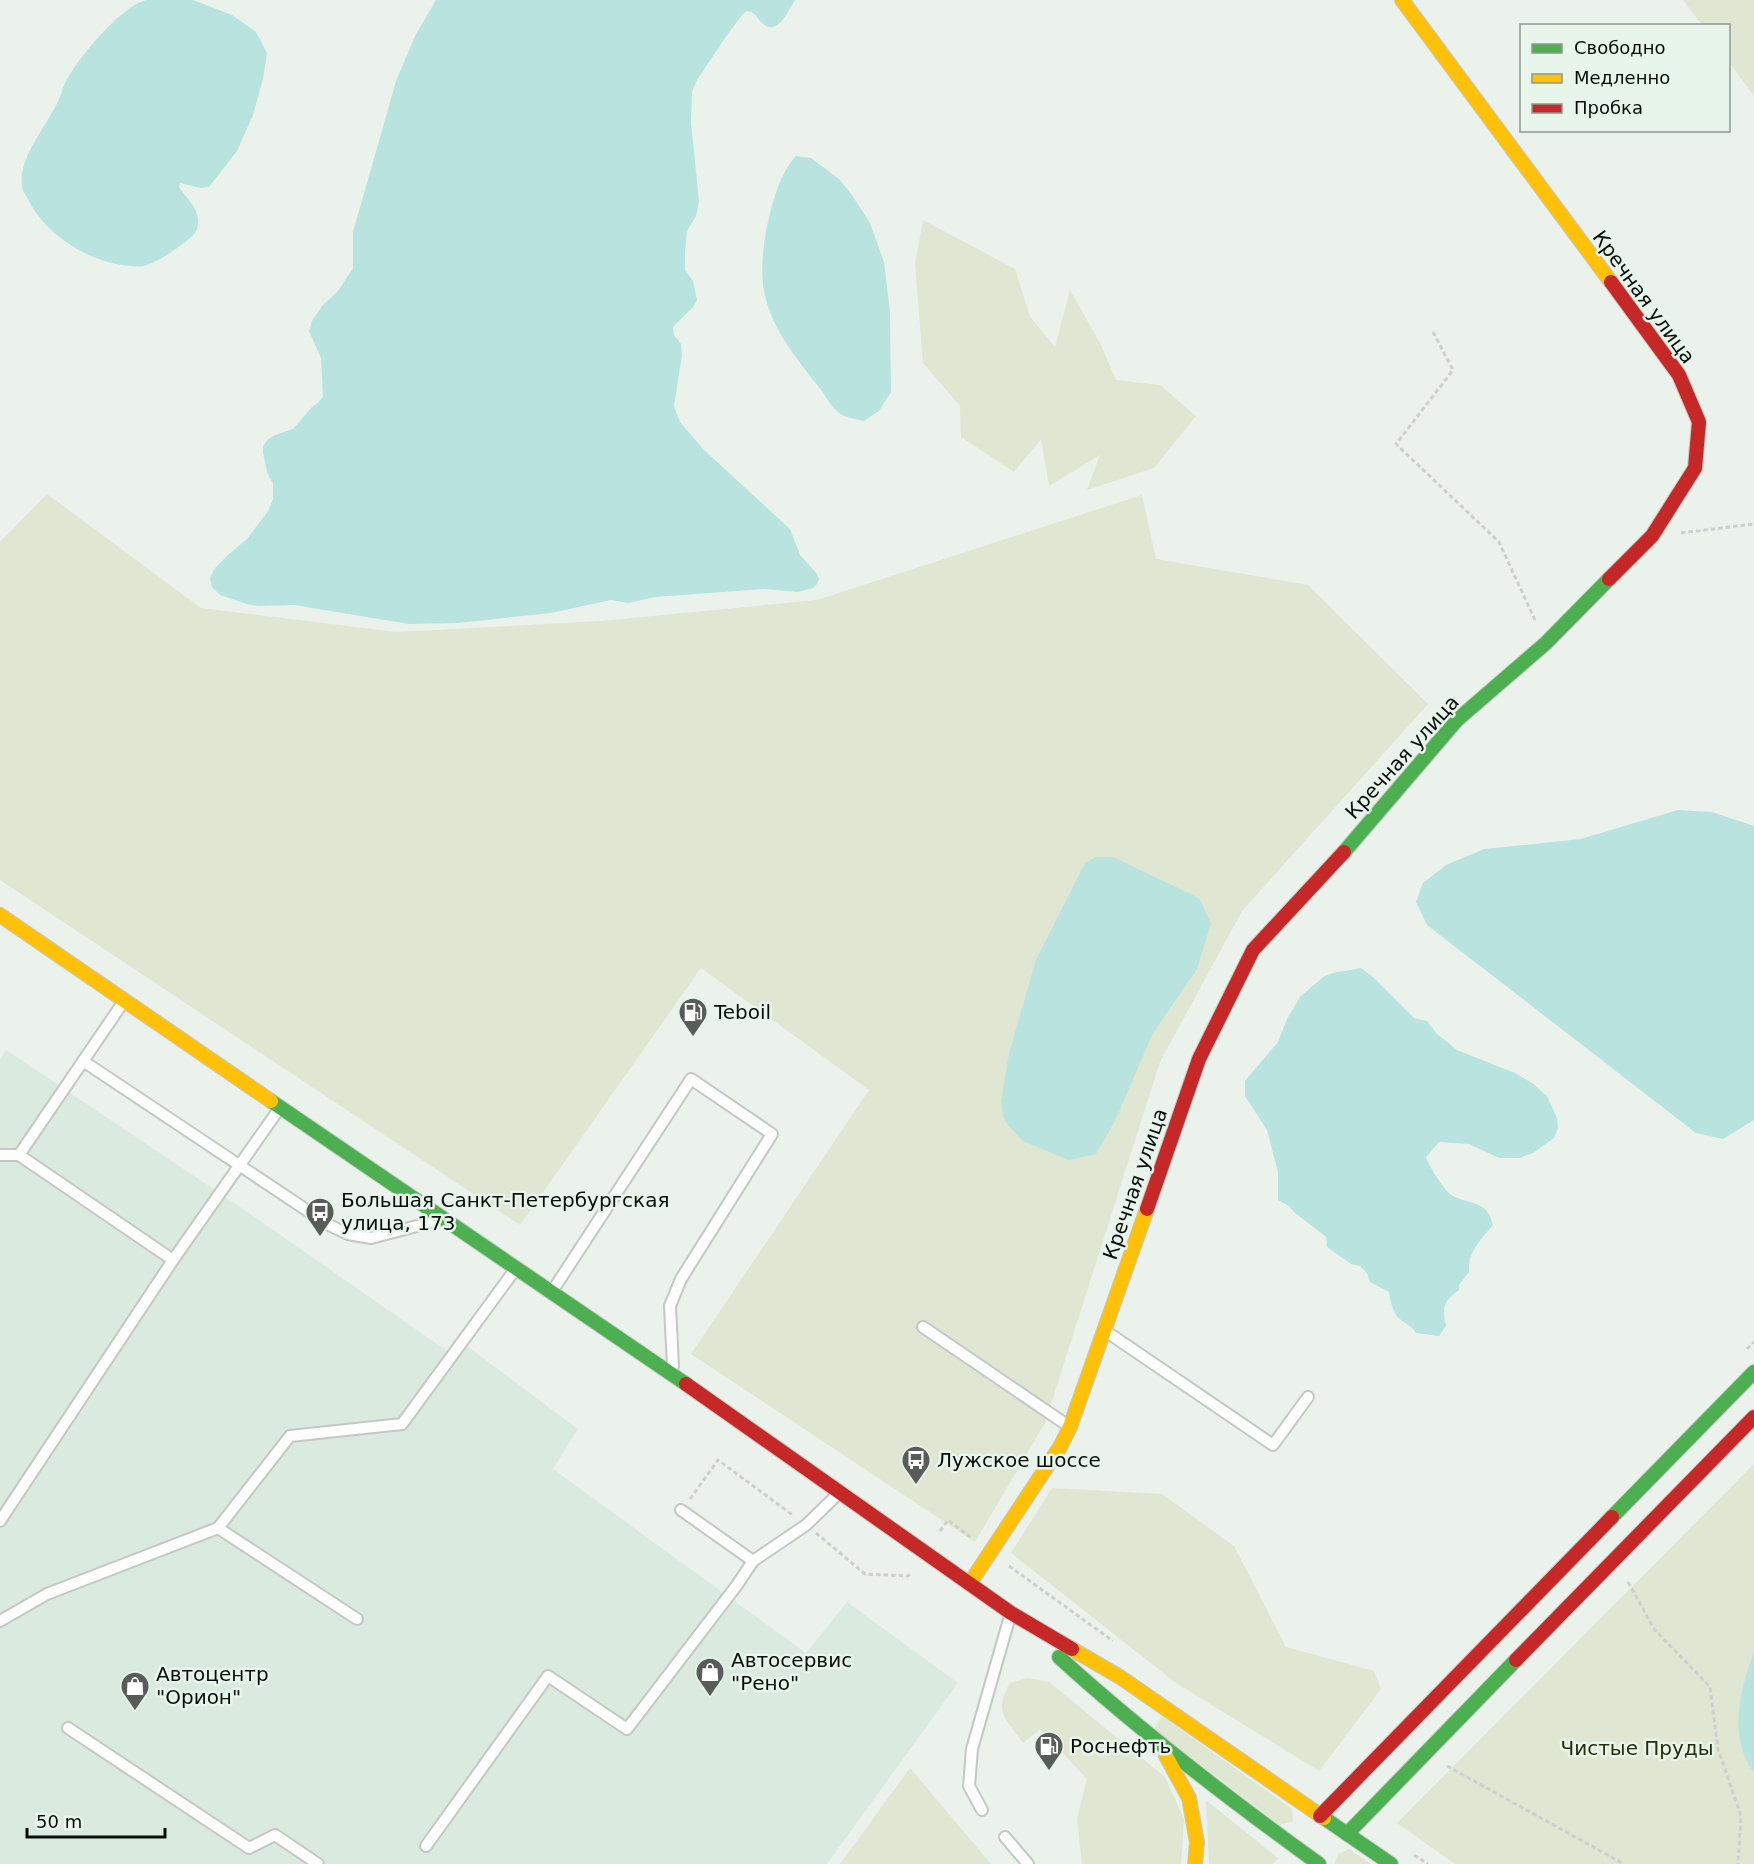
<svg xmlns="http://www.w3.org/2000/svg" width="1754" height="1864" font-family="'DejaVu Sans',sans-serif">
	<rect width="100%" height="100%" fill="#ebf2ec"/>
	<polygon fill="#dbeadf" points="6,1050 236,1204 457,1358 467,1346 578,1429 553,1469 806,1653 847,1602 958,1683 827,1864 0,1864 0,1059"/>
	<g fill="#dfe6d1">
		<polygon points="1683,0 1754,0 1754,96 1729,62 1728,26 1702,25"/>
		<polygon points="923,220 1015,269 1030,317 1055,347 1070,290 1101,345 1116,380 1160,385 1196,416 1154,468 1087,490 1100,455 1049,486 1041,439 1014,472 961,437 960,406 923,363 915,264"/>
		<polygon points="47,494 201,608 396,632 601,621 817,600 1142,495 1156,559 1308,585 1428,704 1242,911 1160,1062 1045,1423 975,1542 691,1354 869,1090 701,968 520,1225 0,880 0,542"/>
		<polygon points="1754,1464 1754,1864 1455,1864 1397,1823"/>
		<polygon points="1052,1488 1162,1494 1234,1546 1286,1647 1374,1671 1381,1689 1319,1771 1176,1683 1011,1553"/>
		<path d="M1028,1678L1049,1682L1165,1777L1184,1819L1181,1864H1082L1077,1819L1087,1779L1040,1729L1023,1743C1006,1718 993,1713 1010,1683Z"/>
		<polygon points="1162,1716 1292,1809 1293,1821 1280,1825 1154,1729"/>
		<polygon points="910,1768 991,1864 840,1864"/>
		<polygon points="1206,1800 1278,1858 1273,1864 1209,1864"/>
		<polygon points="1349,1849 1371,1864 1334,1864 1338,1854"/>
	</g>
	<g fill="#b9e3df">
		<path d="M147,0H193L232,15L256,32L267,53L263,79L253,115L237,151L209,187L201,188L180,183L179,187C186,198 196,205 198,218C200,231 193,236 184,243C172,252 158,262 144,266C140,267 135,266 130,266C90,263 45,235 28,199C26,195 22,190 22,186C17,155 54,119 62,91C69,67 122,4 147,0Z"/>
		<path d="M436,0H795C788,10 778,39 761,22C756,17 756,13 747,11L743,14L725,38L697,80L692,92L691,123L699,201L696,216L687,231L685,253V270L693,281L697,300L693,307L673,327L674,335L681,344L682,355L674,406L680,422L703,449L790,529L800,555L817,574L819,579L817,584L813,588L798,592L764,589L655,597L628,603L611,600L551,613L458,623L409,624L294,605L258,606L247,604L220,595L212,587L210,578L215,568L229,554L247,539L268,511L273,499V484L267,472L263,453V446L267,440L275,435L293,429L312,407L319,402L323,396L321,358L309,331L312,321L322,306L338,291L353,268V232L396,81L415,36Z"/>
		<path d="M796,156L811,158L839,179L852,195L870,223L884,262L890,312L891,392L879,411L864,421C856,419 843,417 838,412C830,406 825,394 818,386C796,358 771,328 764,291C757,258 772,180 796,156Z"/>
		<polygon points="1678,810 1712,812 1754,826 1754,1120 1723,1139 1696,1133 1427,925 1416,902 1423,883 1446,865 1484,849 1581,839"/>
		<polygon points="1096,857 1113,857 1199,898 1211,923 1197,969 1153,1033 1115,1121 1096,1154 1069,1160 1023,1141 1007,1124 1003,1116 1001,1101 1009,1054 1036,960 1085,863"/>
		<path d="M1361,968L1373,977L1414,1018L1427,1021L1436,1033L1457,1050L1515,1073L1532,1083L1547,1096L1557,1118L1558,1128L1554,1138L1533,1153L1519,1158H1499L1469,1144L1439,1142L1426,1157C1429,1166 1445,1192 1453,1196C1471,1205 1487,1200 1493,1225C1481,1240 1468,1251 1469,1272L1459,1285V1290C1443,1302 1442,1307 1446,1326L1439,1336L1416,1333C1410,1325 1408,1325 1401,1320C1392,1313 1391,1302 1389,1292L1370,1282L1367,1273L1360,1266L1351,1264L1327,1247L1326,1237L1294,1212L1289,1206L1278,1200V1172L1267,1130L1245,1096V1081L1278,1042L1287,1019L1300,997L1323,977L1333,973Z"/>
		<path d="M1754,1652V1773C1728,1737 1739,1691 1754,1652Z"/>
	</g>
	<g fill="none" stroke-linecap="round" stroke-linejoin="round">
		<g stroke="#c3c8c4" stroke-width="14">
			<g id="lane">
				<polyline points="83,1061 329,1225 348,1234 371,1238 436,1221"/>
				<polyline points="0,1155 19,1155 173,1260"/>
				<polyline points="19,1155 122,1004"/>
				<polyline points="553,1290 691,1079 772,1134 681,1279 670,1306 673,1367"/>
				<polyline points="923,1327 1067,1425"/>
				<polyline points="1107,1332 1273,1445 1308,1397"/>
				<polyline points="681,1510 753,1561"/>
				<polyline points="0,1521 173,1260 279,1109"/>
				<polyline points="218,1528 357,1619"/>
				<polyline points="0,1621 47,1594 218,1528 290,1436 402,1424 514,1271"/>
				<polyline points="68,1728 249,1848 275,1835 318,1864"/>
				<polyline points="982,1810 969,1786 972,1749 1010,1616"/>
				<polyline points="1005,1837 1028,1864"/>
				<polyline points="426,1846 548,1676 627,1729 737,1585 753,1561 806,1525 836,1496"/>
			</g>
		</g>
		<g stroke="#c3c8c4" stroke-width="16">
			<g id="fast">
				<polyline points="1344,852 1457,720 1546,643 1609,579"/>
				<polyline points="271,1101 686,1384"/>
				<polyline points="1612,1517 1754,1372"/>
				<path d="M1059,1657C1141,1732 1229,1799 1319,1864"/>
				<polyline points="1324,1818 1391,1864"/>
				<polyline points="1347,1834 1516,1660"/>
			</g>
		</g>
		<g stroke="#c3c8c4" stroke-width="16">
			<g id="slow">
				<polyline points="1402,0 1611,282"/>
				<polyline points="0,915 271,1101"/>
				<polyline points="970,1583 1060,1447 1070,1427 1147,1209"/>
				<polyline points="1072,1649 1120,1677 1324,1818"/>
				<polyline points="1166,1756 1189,1798 1197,1842 1195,1864"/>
			</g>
		</g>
		<g stroke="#c3c8c4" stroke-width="16">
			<g id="jam">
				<polyline points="1609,579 1652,536 1695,468 1699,422 1679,375 1611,282"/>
				<polyline points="1147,1209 1199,1059 1253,950 1344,852"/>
				<polyline points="686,1384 1011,1613 1072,1649"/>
				<polyline points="1516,1660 1754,1417"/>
				<polyline points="1320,1816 1612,1517"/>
			</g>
		</g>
		<g stroke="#cdcfcd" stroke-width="3" stroke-dasharray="4.5 3" stroke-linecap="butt">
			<polyline points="1433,332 1453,370 1396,444 1499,542 1535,620"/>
			<polyline points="1681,533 1754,524"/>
			<polyline points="1747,1349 1754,1342"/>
			<polyline points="690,1499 718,1460 794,1516"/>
			<polyline points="940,1531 948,1520 973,1539"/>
			<polyline points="816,1533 865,1574 908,1576 911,1573"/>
			<polyline points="1009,1566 1113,1641"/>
			<polyline points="1628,1582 1654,1629 1710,1687 1718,1749 1741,1816 1738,1864"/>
			<polyline points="1447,1766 1624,1864"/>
			<polyline points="1414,1855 1428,1864"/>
		</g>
		<use href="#lane" stroke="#fcfdfc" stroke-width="10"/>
		<use href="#fast" stroke="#4caf50" stroke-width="14"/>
		<use href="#slow" stroke="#ffc107" stroke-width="14"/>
		<use href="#jam" stroke="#c62828" stroke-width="14"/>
	</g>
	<defs>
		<g id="fuel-pin" transform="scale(1.5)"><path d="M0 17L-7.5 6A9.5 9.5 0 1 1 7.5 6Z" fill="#585d59" stroke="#e8f5eb"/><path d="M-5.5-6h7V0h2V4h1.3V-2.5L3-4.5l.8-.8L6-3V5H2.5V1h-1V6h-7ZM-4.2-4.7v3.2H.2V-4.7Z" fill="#fff"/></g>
		<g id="bus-pin" transform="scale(1.5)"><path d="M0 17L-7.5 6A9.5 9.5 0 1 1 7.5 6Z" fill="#585d59" stroke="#e8f5eb"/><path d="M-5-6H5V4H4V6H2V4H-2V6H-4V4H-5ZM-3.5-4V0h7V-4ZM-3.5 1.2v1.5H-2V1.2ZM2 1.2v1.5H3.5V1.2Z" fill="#fff"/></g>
		<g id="shop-pin" transform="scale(1.5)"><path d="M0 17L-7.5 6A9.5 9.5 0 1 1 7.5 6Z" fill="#585d59" stroke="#e8f5eb"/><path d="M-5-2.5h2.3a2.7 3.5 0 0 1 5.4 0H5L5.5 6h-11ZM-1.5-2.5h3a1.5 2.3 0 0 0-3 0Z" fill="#fff"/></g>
	</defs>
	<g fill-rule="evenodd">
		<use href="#fuel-pin" x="693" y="1012"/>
		<use href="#bus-pin" x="320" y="1212"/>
		<use href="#bus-pin" x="916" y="1460"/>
		<use href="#shop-pin" x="710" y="1672"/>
		<use href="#shop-pin" x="135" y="1686"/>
		<use href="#fuel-pin" x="1049" y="1746"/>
	</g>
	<g text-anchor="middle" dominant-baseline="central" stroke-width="5" stroke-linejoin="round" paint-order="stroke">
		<g font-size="20" fill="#090d0a" stroke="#e8f5eb">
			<text transform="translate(1644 297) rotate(54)">Кречная улица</text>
			<text transform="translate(1402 757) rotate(-48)">Кречная улица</text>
			<text transform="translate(1135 1184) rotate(-71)">Кречная улица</text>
		</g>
		<g font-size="20" fill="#090d0a" stroke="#e8f5eb" text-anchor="start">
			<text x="714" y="1012">Teboil</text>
			<text x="341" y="1200">Большая Санкт-Петербургская<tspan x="341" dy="23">улица, 173</tspan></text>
			<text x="937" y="1460">Лужское шоссе</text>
			<text x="731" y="1660">Автосервис<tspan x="731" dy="23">"Рено"</tspan></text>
			<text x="156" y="1674">Автоцентр<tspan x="156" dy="23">"Орион"</tspan></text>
			<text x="1070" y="1746">Роснефть</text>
		</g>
		<g font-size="20" fill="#272c0b" stroke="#e8f5eb">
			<text x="1637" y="1748">Чистые Пруды</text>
		</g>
	</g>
	<rect x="1520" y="24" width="210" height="108" fill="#e8f5eb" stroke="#8f9891" stroke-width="1.5"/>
	<rect x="1532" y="44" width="30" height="9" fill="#4caf50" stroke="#8f9891" stroke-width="1.5"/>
	<text x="1574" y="54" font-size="18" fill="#090d0a">Свободно</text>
	<rect x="1532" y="74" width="30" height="9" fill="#ffc107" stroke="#8f9891" stroke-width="1.5"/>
	<text x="1574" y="84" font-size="18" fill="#090d0a">Медленно</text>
	<rect x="1532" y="104" width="30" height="9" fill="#c62828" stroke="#8f9891" stroke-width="1.5"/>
	<text x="1574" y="114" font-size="18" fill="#090d0a">Пробка</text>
	<path d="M27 1828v9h138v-9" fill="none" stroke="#090d0a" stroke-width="3"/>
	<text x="36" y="1828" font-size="18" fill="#090d0a" stroke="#e8f5eb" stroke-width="4.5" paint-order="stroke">50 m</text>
</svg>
